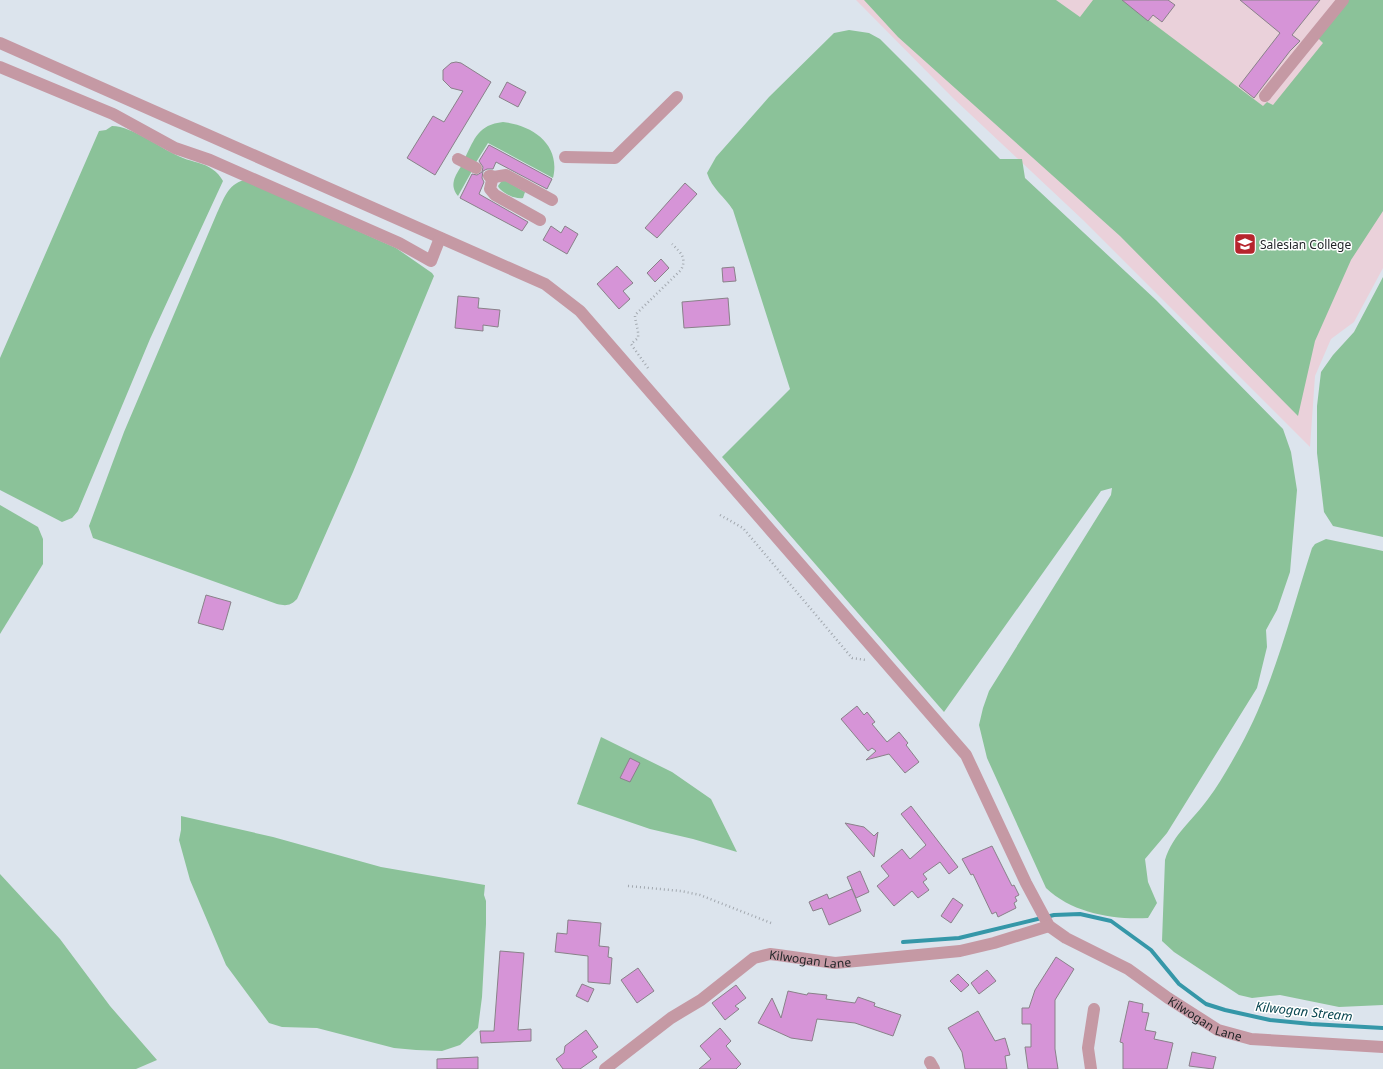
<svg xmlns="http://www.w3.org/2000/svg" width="1383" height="1069" font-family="'Noto Sans',sans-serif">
	<rect width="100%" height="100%" fill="#dce4ed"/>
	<polygon fill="#ead1da" points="856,0 1383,0 1383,268 1354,322 1331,339 1315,376 1310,447 1083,220 953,98"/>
	<g fill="#8bc299">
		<polygon points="864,0 1056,0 1080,17 1093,0 1122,0 1263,106 1267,102 1273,105 1323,43 1318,38 1347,0 1383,0 1383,211 1351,260 1315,341 1298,416 1120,236 898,37"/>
		<path d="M849,30L869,33L880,39L1000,159H1022L1025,178L1156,300L1283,429L1291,452L1297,490L1290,572L1277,610L1266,630L1267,647L1257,688L1167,833L1145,859L1148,882L1157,903L1148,918C1113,920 1072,913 1046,888L987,758L979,725L983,708L989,691L1111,495L1112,488L1101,491L944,712L722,457L790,389L733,210C725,197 712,189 707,173L716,157L769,97L834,33Z"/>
		<path d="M503,122C533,125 561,145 553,178L488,143L475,164L465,158C475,138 478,125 503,122Z"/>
		<path d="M112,126C133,126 162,150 183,158C193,162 204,163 212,169C217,172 220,176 223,181L150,339L78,511L72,518L62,522L0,490V358L99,131L106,130Z"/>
		<path d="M462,165L472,171L458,196C449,185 455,176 462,165Z"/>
		<path d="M503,179L525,192L523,198C516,200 500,192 498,186Z"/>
		<path d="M244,180L396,248L432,273L434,276L353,472L297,599C290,606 286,606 277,604L93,538L89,526L124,432L217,213C224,199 227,185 244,180Z"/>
		<polygon points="1383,277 1383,537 1333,526 1324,512 1317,453 1317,406 1321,372 1333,355 1354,332"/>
		<polygon points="0,505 38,527 43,539 43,564 0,634"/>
		<path d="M1326,539L1383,551V1005L1339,1007L1280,995L1252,998L1239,995L1174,952L1162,941L1165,860C1173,834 1193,820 1208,799C1220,783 1230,765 1240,747C1273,688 1291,613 1312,548L1315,544Z"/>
		<polygon points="601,737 672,772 711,799 737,852 693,839 650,829 577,804"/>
		<polygon points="181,816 273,837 381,867 485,885 484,895 486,901 486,924 482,997 478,1028 460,1045 442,1051 416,1050 394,1048 317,1028 282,1027 269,1023 226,965 190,880 179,840 181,830"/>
		<polygon points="0,874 60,939 110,1006 157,1060 136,1069 0,1069"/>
	</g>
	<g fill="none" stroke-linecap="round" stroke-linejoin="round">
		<polyline stroke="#3597a8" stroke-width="4" points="903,942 959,938 1054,915 1080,914 1111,921 1151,950 1179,984 1206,1004 1225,1010 1270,1020 1311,1024 1383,1028"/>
	</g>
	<g fill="#d694d7" stroke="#898189">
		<polygon points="1122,0 1168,0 1175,5 1162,22 1153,15 1148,21"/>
		<polygon points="1240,0 1320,0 1292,35 1300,41 1290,51 1254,98 1239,86 1280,33"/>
		<polygon points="456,62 461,63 491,82 435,175 407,158 433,116 444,122 463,91 451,88 443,80 443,70 451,63"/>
		<polygon points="507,82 526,92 518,107 499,97"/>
		<polygon points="489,145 552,179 547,189 496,162 493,169 487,169 483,171 482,178 484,182 479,194 528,222 522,231 460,198 472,174 477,175 482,172 483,167 479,161"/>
		<polygon points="685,183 697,194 657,238 645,228"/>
		<polygon points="551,226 561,233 565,226 578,234 567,254 543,240"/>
		<polygon points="661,259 669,268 655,282 647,273"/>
		<polygon points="617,266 633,283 623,291 630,299 619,309 597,284"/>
		<polygon points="734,267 736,281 723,282 722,268"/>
		<polygon points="458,296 479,298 478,308 500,310 498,327 483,325 483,331 455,328"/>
		<polygon points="728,298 730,325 684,328 682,302"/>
		<polygon points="206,595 231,602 223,630 198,623"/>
		<polygon points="857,706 864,715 867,712 875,722 872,724 887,742 899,732 908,743 906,745 919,762 905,773 889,754 866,760 876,751 872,748 868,751 841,719"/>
		<polygon points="630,758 640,763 630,782 620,778"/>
		<polygon points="911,806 958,867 949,874 940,862 923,874 927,879 923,882 929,890 918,898 912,891 894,906 877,886 889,876 881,866 902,849 910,859 926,845 901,814"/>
		<polygon points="845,823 864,827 874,836 878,832 874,857"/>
		<polygon points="992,846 1012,886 1014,885 1019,895 1015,897 1017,901 1014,903 1016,908 998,917 996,912 992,914 973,874 971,875 962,859"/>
		<polygon points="860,871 869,892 856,898 847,877"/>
		<polygon points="852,889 861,911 829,925 822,908 813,911 809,902 827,894 829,899"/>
		<polygon points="953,898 963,905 951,923 941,916"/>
		<polygon points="568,920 601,923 599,946 609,947 608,957 612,958 610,984 588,982 588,956 555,952 557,933 567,934"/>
		<polygon points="500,951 524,953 518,1030 531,1029 531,1041 481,1043 480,1031 494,1031"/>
		<polygon points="1056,957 1074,969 1055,1000 1055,1049 1058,1069 1028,1069 1025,1047 1031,1047 1031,1024 1022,1024 1022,1008 1029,1008 1035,990"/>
		<polygon points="638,968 654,991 637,1003 621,980"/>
		<polygon points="987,970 996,981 979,994 971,983"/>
		<polygon points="958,974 969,985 961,992 950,981"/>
		<polygon points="582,984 594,989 588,1002 576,996"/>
		<polygon points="736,985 746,998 735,1006 739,1009 725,1020 712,1003"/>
		<polygon points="788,991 807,995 808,993 827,995 826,999 855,1003 858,997 875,1003 874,1006 901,1015 893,1036 855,1023 817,1019 812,1041 791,1038 758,1023 772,998 781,1018"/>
		<polygon points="1129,1001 1143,1004 1142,1012 1149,1013 1145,1030 1156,1032 1154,1039 1173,1043 1167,1069 1123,1069 1123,1043 1120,1042"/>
		<polygon points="978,1011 995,1041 1005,1038 1010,1055 1005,1056 1007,1069 965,1069 962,1052 948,1028"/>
		<polygon points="720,1028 731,1041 726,1046 741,1064 736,1069 699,1069 711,1059 700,1046"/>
		<polygon points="586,1030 598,1047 592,1051 597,1057 580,1069 563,1069 556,1059 564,1053 565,1046"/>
		<polygon points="1192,1052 1216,1057 1213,1069 1189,1066"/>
		<polygon points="478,1057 478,1069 437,1069 437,1059"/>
	</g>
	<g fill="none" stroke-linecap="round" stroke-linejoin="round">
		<g stroke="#a2a8af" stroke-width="2.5" stroke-dasharray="1 3" stroke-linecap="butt">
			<path d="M648,368L631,344L638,338C639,329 635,323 635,315L681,270C687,258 681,253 672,244"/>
			<polyline points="720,515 743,528 852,658 866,660"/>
			<polyline points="628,886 681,891 700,895 771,923"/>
		</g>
		<g stroke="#c599a4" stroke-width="12">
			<path id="s1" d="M0,43L545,284L580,311L966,755L1026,883L1049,926L1066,938L1128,969L1168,998L1218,1030L1251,1039L1383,1047"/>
			<polyline points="0,67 113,114 175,148 210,160 399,243 431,261 440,238"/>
			<polyline points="1265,96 1343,0"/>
			<polyline points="565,157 615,158 677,97"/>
			<polyline points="458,159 476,168"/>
			<polyline points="489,176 494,177 506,175 552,200"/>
			<polyline points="491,176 492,180 490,189 495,195 540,220"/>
			<polyline points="930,1062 934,1069"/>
			<path id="s2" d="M605,1069L671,1018L701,1000L754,958L770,954L778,955L835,963L960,951L994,943L1049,926"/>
			<polyline points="1091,1069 1088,1048 1094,1009"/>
		</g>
	</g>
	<defs>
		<g id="school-square" transform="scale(1.15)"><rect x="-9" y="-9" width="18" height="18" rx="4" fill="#b6252d" stroke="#fff"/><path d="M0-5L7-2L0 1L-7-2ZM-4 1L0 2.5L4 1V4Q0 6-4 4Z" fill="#fff"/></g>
	</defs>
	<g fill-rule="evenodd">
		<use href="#school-square" x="1245" y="244"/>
	</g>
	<g text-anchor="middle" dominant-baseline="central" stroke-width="3" stroke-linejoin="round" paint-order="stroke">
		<g font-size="12" fill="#232629" stroke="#fff" text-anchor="start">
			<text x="1260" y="244">Salesian College</text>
		</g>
		<g font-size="12" fill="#232629" stroke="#fff">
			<text stroke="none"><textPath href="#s2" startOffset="243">Kilwogan Lane</textPath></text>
			<text stroke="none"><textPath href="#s1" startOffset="1601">Kilwogan Lane</textPath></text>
		</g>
		<g font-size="13" font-style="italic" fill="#0a4751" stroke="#fff">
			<text transform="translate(1304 1011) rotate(6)">Kilwogan Stream</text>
		</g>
	</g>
</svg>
